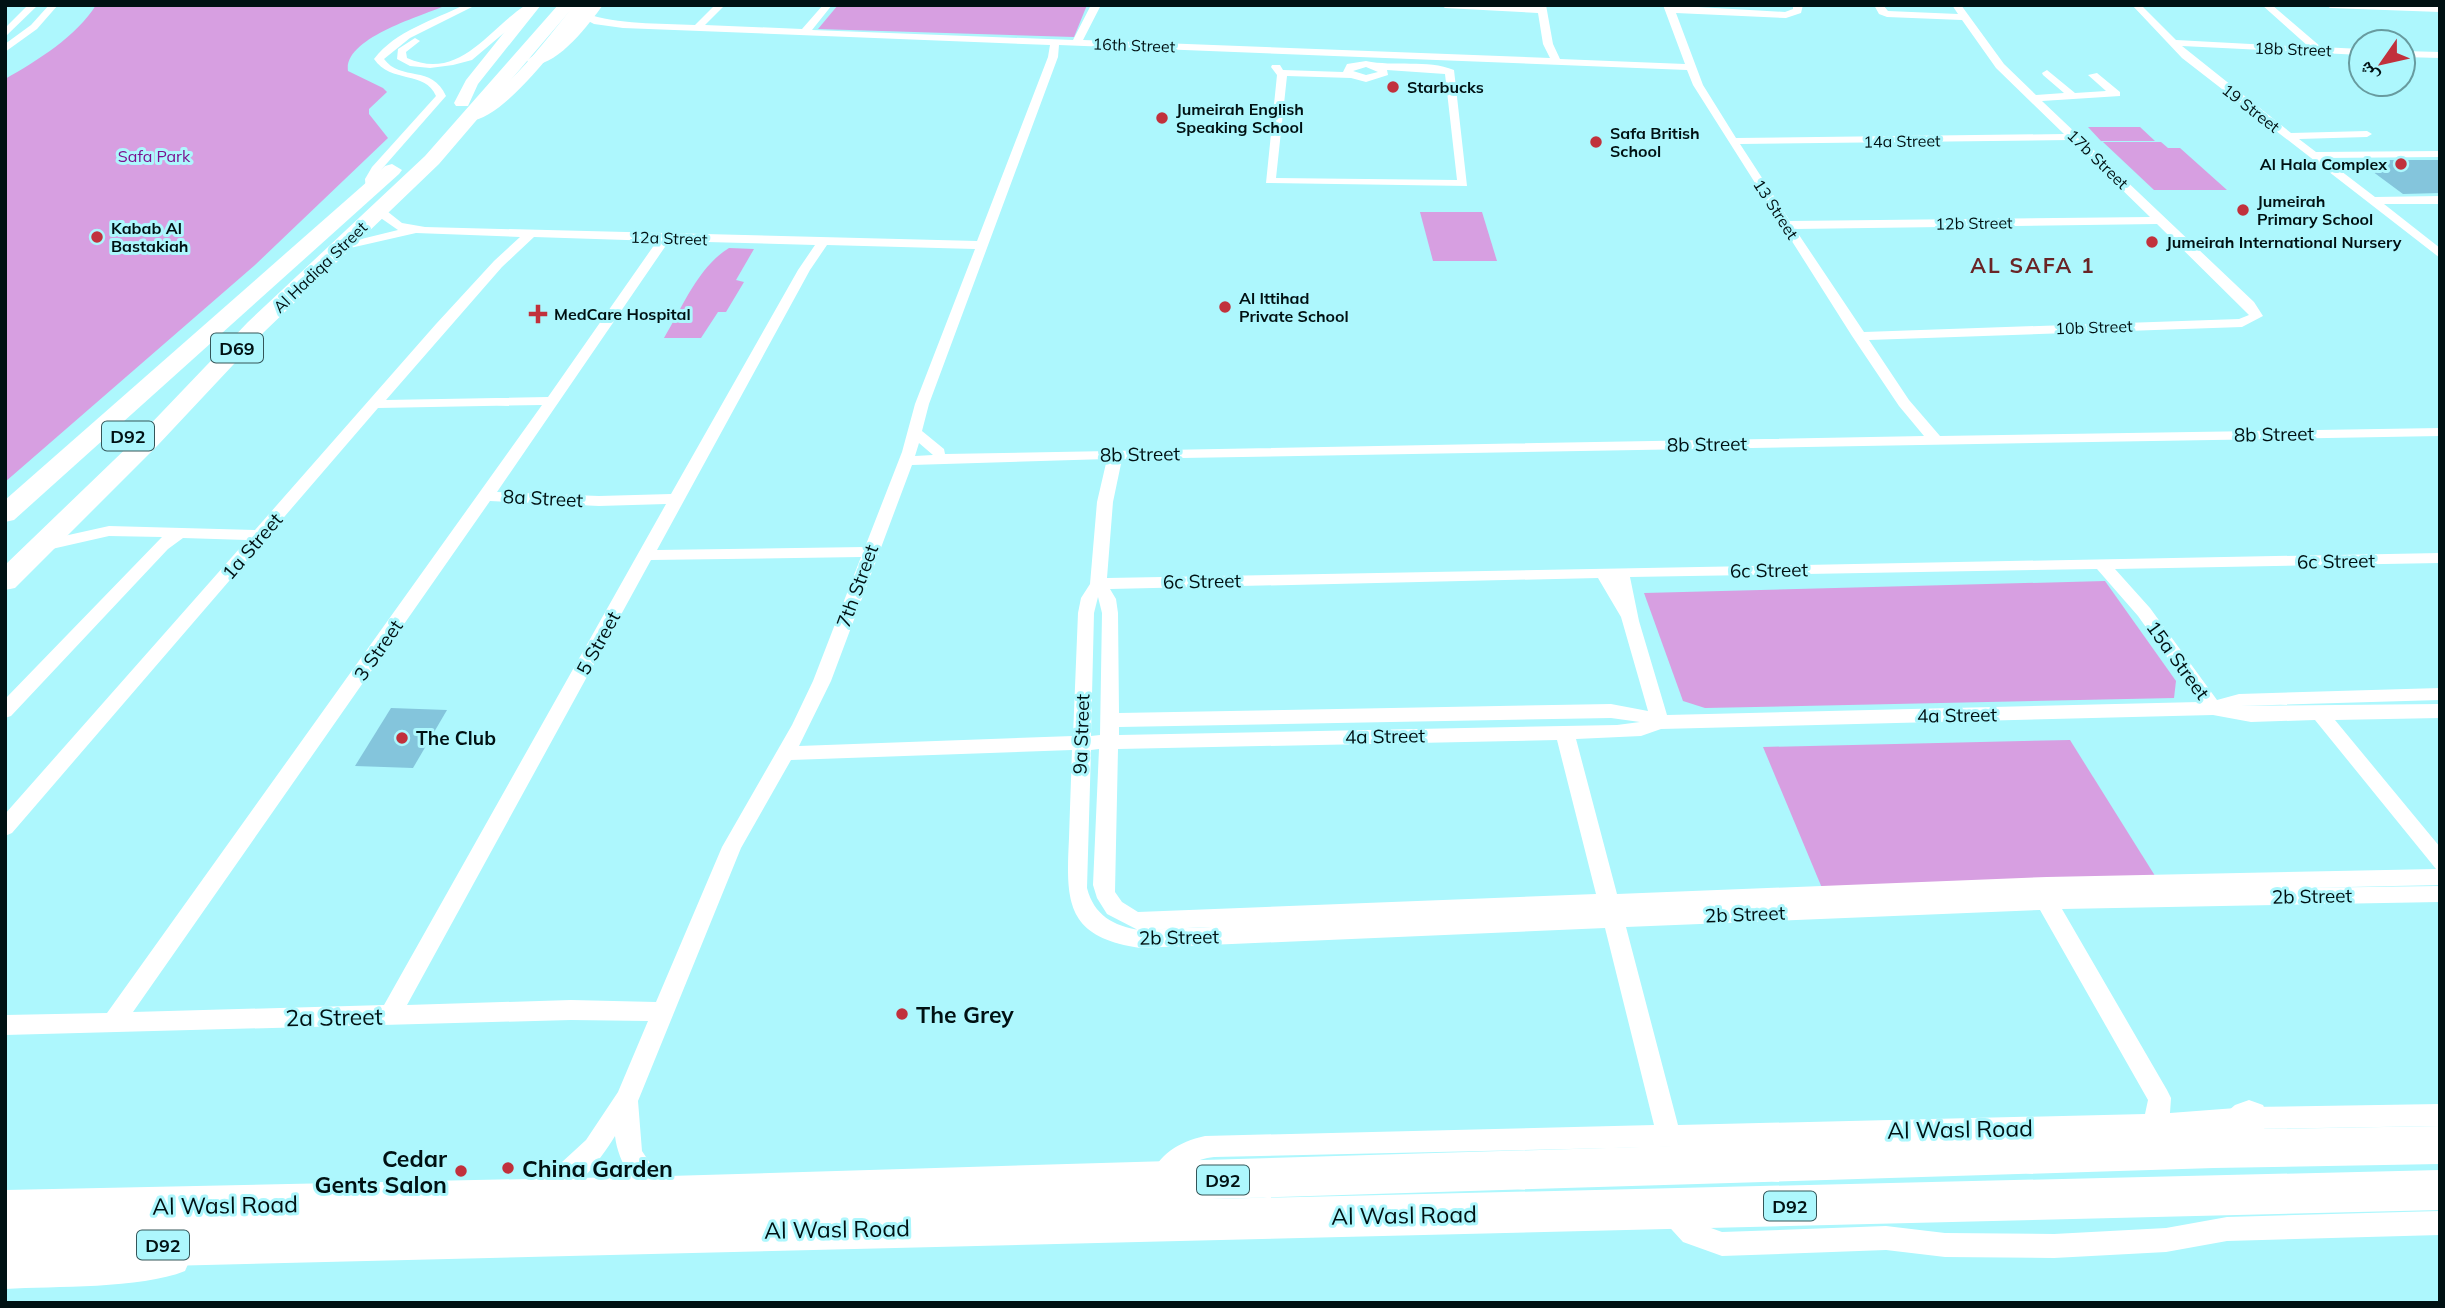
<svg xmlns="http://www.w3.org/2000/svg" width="2445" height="1308" font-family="Mulish,'Noto Naskh Arabic',sans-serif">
	<rect width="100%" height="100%" fill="#adf7fd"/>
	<g fill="#d79fe1">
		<path d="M96,5H447C422,16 343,38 348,71L383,88L387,92L369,109V114L388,138L255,265L5,482V79C37,61 77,36 96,5Z"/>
		<polygon points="838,5 1087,5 1074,37 818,29"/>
		<polygon points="2088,127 2140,127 2155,141 2101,141"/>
		<polygon points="2103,142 2161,142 2168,148 2180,148 2227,190 2154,190"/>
		<polygon points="1420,212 1482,212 1497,261 1433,261"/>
		<path d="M729,248L754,249L736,280L744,282L726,312H718L701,338H664C682,308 698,267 729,248Z"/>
		<polygon points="2105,581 2176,681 2174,698 1705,708 1683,701 1644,593"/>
		<polygon points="2070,740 2157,879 1822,888 1763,747"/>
	</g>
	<g fill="#84c5dc">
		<polygon points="2357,160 2440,160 2440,193 2403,194"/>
		<polygon points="391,708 447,710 413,768 355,766"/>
	</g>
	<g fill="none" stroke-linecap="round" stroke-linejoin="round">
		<g fill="#fff" fill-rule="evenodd">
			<polygon points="28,5 38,5 5,37 5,28"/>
			<polygon points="49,5 58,5 37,29 5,52 5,44 31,25"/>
			<path d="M464,5H476L410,38L384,59C401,82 432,64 446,96L381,170L374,193H366L365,179L372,167L436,96C425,70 391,84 374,59C395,31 434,20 464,5Z"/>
			<path d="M526,5H537L472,60L453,65L430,68L410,66L397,59L398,49L415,38L420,41L406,52L407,58C460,82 489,28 526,5Z"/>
			<path d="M715,5H725L705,25L802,29L823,5H832L812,30L1073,40L1091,5H1101L1083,40L1550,58L1543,44L1538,13L1445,8L1441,5H1546L1553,44L1560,59L1685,64L1663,5L1785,12L1793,9V5H1803L1801,13L1786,18L1676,13L1703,85L1736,138L2064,134L1996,68L1962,20L1887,17L1879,14L1874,5H1883L1888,11L1958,14L1952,5H1961L2004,64L2036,95L2064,93L2043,75L2042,73L2047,70L2075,93L2106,91L2088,75L2097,73L2120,92V96L2042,101L2254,302L2263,316L2242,327L1869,340L1909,400L1940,436L2440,428V436L1122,459L1113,502L1107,578L2440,553V563L2115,569L2150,608L2217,700L2239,694L2440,688V700L2240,706L2440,704V718L2335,720L2440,847V885L2300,888L2440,886V902L2062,909L2167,1090L2171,1098L2170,1113L2249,1107L2440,1104V1126L2249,1129L2151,1136L1214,1157C1175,1162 1184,1182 1160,1192L1151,1188L1148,1180C1159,1154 1178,1142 1205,1136L1654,1125L1605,928L1140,948C1065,937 1066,901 1069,838C1070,809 1071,779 1072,750L791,760L741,848L638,1101L642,1151L650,1163L671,1183L674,1191L671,1199L662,1203C637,1193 618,1163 615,1136C599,1162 575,1193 546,1205L537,1201L534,1193L537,1185L586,1140L618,1092L648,1021L571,1020L5,1035V1015L107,1013L542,405L378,408L12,833L5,836V814L247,540L183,538L168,549L11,716L5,718V699L162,537L109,536L43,551L37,550L35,546L37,542L109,526L255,530L436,324L494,261L520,237L416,233L337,251V245L398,230L375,214V208H383L402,223L425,227L977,241L1048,57L1050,45L623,28L594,24L579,16L584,13C620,25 657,23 695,25ZM1059,45L1687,70L1693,85L1852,336L1899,406L1924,436L945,454L944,449L922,431L929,404L1058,57ZM2071,140L2150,217L1790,221L1740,144ZM2157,224L2249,315L2239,319L1864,332L1795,229ZM534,237L657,241L548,397L386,400L502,267ZM669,241L815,245L798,270L671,494L599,496L497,492ZM827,245L975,249L915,404L902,452L865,547L657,550L810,270ZM919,443L933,455L915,456ZM1107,459L1097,502L1090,584L1081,598L1078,613L1073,736L799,746L831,681L912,465ZM490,501L599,506L666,504L384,1005L133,1012ZM861,557L813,681L792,725L722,847L656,1002L571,1000L407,1005L651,560ZM2097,569L2138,616L2199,702L1667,715L1639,621L1630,577ZM1598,578L1621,617L1648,711L1611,704L1119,713L1118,613L1116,599L1110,589ZM1098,597L1102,613L1100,735L1091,736L1094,613ZM2213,715L2251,722L2315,720L2436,869L2047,877L1617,894L1576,739L1641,736L1661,729ZM1611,718L1640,722L1617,725L1119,735V727ZM1557,740L1596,894L1138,912L1122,902L1115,892L1118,749ZM1099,749L1093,885L1097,898L1107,914L1138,930L1523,914L1140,930C1113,926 1094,915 1087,888L1091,750ZM2040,910L2148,1100L2145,1114L1678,1125L1626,927Z"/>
			<polygon points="2132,5 2141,5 2176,40 2309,47 2262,5 2272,5 2321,47 2361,49 2361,55 2182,46 2291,133 2367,131 2372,134 2367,137 2299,139 2316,152 2440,151 2440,157 2324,158 2375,197 2440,196 2440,204 2384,204 2440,248 2440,258 2182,58"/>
			<polygon points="2326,5 2440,6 2440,12 2330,8"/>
			<polygon points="2403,51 2440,52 2440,58 2403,57"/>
			<path d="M1366,61C1394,67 1427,59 1454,70L1467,186L1266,183L1277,75L1271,67L1272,65H1280L1283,70L1343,72L1347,64ZM1366,67L1378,72L1366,75L1353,71ZM1387,70L1445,74L1457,180L1276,178L1287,76L1351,78L1366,82L1388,75Z"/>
			<polygon points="1671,1199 1680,1203 1700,1224 1722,1232 1886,1226 1945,1233 2054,1234 2166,1228 2227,1217 2440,1211 2440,1235 2227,1241 2166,1252 2054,1258 1945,1257 1886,1250 1722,1256 1683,1242 1662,1219 1659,1211 1662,1203"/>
			<path d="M176,1249L185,1253L189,1262L185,1271C140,1289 55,1286 5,1289V1263L140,1256Z"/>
		</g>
		<g fill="#fff" fill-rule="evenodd">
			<polygon points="526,5 541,5 478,84 468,106 456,106 454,103 466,80"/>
			<path d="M574,5H588C569,31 499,129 465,120L463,117C473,106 490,99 502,88C529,63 551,34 574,5Z"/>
		</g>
		<g fill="#fff" fill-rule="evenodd">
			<polygon points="558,5 575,5 439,164 264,332 158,445 15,588 5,590 5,565 140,435 248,322 425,156"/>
			<polygon points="392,164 402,170 399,174 14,520 5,522 5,500 385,166"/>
			<polygon points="2249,1100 2263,1105 2269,1118 2264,1129 2440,1126 2440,1164 2214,1168 1212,1199 2440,1170 2440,1210 5,1270 5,1190 669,1176 2206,1130 2235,1105"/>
		</g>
		<path fill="#fff" fill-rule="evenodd" d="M584,5H603C589,24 555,70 529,64L527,60L546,47Z"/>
	</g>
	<g fill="#c1313c" stroke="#adf7fd" stroke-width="2.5">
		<circle cx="1393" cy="87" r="7"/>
		<circle cx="1162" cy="118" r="7"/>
		<circle cx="1596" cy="142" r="7"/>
		<circle cx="2401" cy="164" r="7"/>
		<circle cx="2243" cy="210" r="7"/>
		<circle cx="97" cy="237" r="7"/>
		<circle cx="2152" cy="242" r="7"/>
		<circle cx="1225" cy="307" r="7"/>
		<path d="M534.5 303.5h7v7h7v7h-7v7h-7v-7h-7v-7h7z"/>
		<circle cx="402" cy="738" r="7"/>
		<circle cx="902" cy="1014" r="7"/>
		<circle cx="508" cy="1168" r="7"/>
		<circle cx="461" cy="1171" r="7"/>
	</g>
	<g text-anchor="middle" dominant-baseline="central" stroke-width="6" stroke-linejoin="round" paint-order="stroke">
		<g font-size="16" fill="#001113" stroke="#adf7fd">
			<text transform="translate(1134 45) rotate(2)">16th Street</text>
			<text transform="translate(2293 49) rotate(2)">18b Street</text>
			<text transform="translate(2251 108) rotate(38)">19 Street</text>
			<text transform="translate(1902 141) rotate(-1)">14a Street</text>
			<text transform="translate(2098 159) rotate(44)">17b Street</text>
			<text transform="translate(1776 209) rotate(57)">13 Street</text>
			<text transform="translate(1974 223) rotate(-1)">12b Street</text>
			<text transform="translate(669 238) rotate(2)">12a Street</text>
			<text transform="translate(320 267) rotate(-44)">Al Hadiqa Street</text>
			<text transform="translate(2094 327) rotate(-2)">10b Street</text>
		</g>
		<g font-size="16" font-weight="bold" fill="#001113" stroke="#adf7fd" text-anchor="start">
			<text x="1407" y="87">Starbucks</text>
			<text x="1176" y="109">Jumeirah English<tspan x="1176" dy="18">Speaking School</tspan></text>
			<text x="1610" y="133">Safa British<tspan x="1610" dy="18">School</tspan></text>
			<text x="2387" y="164" text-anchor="end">Al Hala Complex</text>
			<text x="2257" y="201">Jumeirah<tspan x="2257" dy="18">Primary School</tspan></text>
			<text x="111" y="228">Kabab Al<tspan x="111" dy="18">Bastakiah</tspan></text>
			<text x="2166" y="242">Jumeirah International Nursery</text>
			<text x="1239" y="298">Al Ittihad<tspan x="1239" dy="18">Private School</tspan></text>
			<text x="554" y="314">MedCare Hospital</text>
		</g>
		<g font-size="16" fill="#7c0f8d" stroke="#adf7fd">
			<text x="154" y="156">Safa Park</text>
		</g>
		<g fill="#adf7fd" stroke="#345659" stroke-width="2">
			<rect x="211" y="333.5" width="52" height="29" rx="5"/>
			<rect x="102" y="421.5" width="52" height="29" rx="5"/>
			<rect x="1197" y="1165.5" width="52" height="29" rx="5"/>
			<rect x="1764" y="1191.5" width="52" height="29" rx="5"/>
			<rect x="137" y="1230.5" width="52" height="29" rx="5"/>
		</g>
		<g font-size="18" font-weight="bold" fill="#001113">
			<text x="237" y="348">D69</text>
			<text x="128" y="436">D92</text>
			<text x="1223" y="1180">D92</text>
			<text x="1790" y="1206">D92</text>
			<text x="163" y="1245">D92</text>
		</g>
		<g font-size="19" fill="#001113" stroke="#adf7fd">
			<text transform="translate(2274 434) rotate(-1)">8b Street</text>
			<text transform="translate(1707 444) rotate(-1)">8b Street</text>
			<text transform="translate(1140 454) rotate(-1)">8b Street</text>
			<text transform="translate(543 498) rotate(3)">8a Street</text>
			<text transform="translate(252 546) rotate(-49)">1a Street</text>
			<text transform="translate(2336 561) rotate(-1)">6c Street</text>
			<text transform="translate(1769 570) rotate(-1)">6c Street</text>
			<text transform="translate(1202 581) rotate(-1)">6c Street</text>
			<text transform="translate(857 586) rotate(-70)">7th Street</text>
			<text transform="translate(598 643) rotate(-61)">5 Street</text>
			<text transform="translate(378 650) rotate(-55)">3 Street</text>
			<text transform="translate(2178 660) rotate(54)">15a Street</text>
			<text transform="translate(1957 715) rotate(-1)">4a Street</text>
			<text transform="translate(1081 734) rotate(-88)">9a Street</text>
			<text transform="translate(1385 736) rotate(-1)">4a Street</text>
			<text transform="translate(2312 896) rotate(-1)">2b Street</text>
			<text transform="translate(1745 914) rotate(-2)">2b Street</text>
			<text transform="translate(1179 937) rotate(-1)">2b Street</text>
		</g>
		<g font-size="19" font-weight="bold" fill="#001113" stroke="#adf7fd" text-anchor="start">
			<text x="416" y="738">The Club</text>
		</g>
		<g font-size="21" font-weight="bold" letter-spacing="2" fill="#6a2426" stroke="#adf7fd">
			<text x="2033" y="265">AL SAFA 1</text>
		</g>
		<g font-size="23" font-weight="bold" fill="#001113" stroke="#adf7fd" text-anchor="start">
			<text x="916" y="1014">The Grey</text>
			<text x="447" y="1158" text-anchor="end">Cedar<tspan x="447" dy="26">Gents Salon</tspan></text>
			<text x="522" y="1168">China Garden</text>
		</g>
		<g font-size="23" fill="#001113" stroke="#adf7fd">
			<text transform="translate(334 1017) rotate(-1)">2a Street</text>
			<text transform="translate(1960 1129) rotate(-1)">Al Wasl Road</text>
			<text transform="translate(225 1205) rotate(-1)">Al Wasl Road</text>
			<text transform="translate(1404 1215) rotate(-1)">Al Wasl Road</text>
			<text transform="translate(837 1229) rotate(-1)">Al Wasl Road</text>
		</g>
	</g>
	<rect width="2445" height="1308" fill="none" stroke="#001113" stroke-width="14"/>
	<g transform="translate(2382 63) rotate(236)"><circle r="33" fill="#adf7fd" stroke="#689b9f" stroke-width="2"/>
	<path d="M0-5L12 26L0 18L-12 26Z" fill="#c1313c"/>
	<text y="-10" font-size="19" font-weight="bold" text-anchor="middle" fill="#001113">ش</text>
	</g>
</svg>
